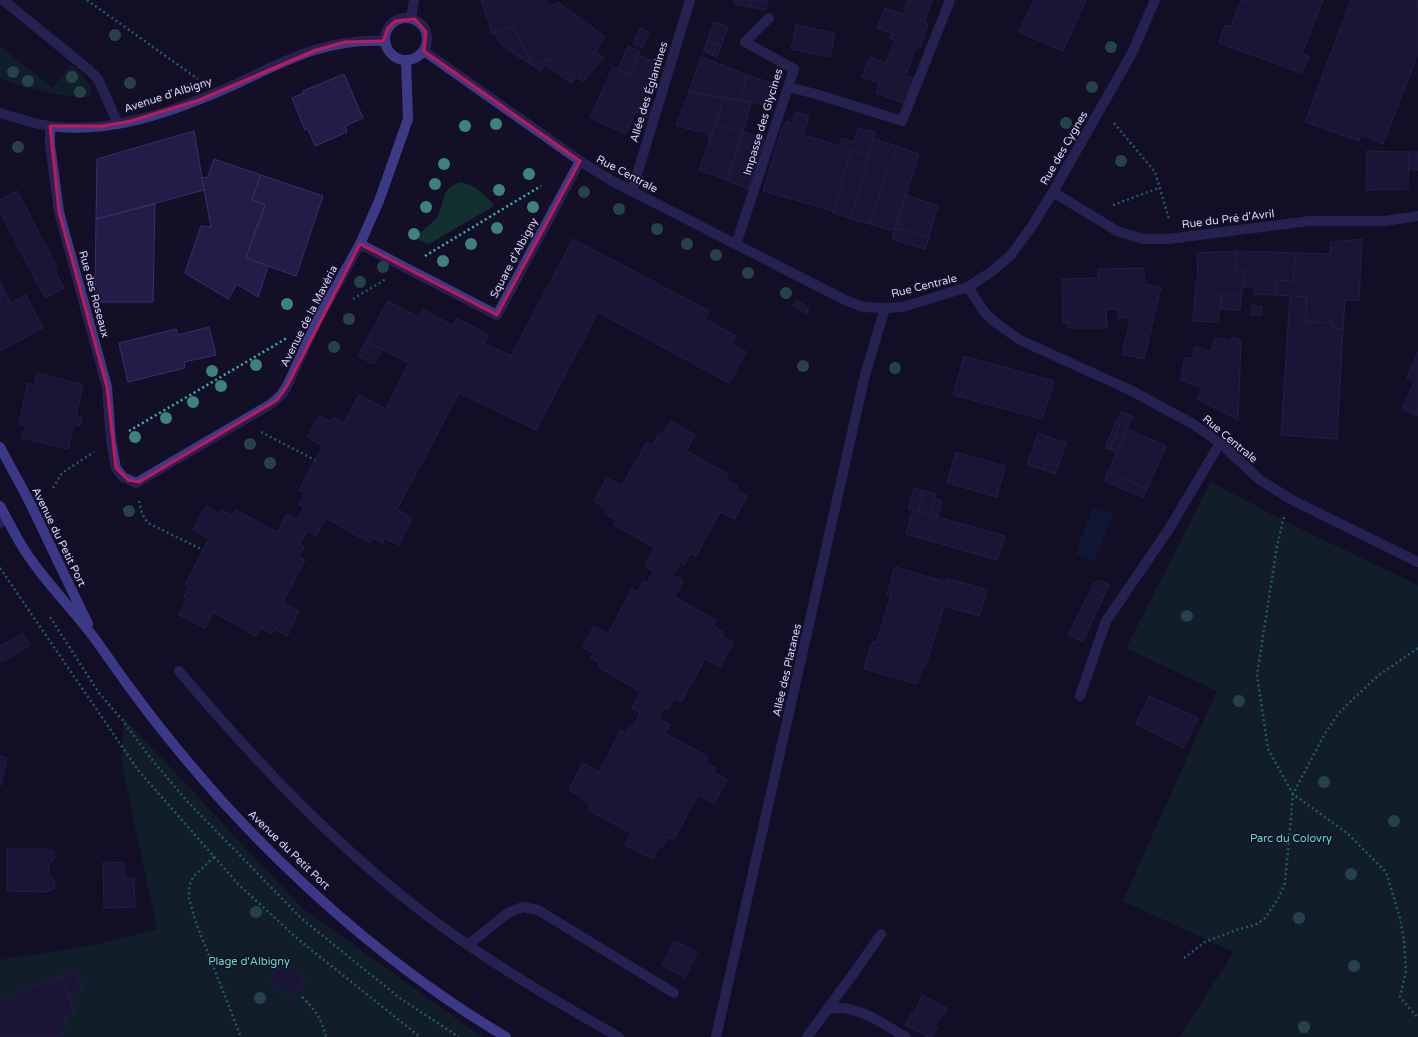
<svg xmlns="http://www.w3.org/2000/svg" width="1418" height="1037" font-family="'Varela Round',sans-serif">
	<rect width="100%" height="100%" fill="#130f26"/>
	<g fill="#12302f">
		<path d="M0,46L52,88L71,65C83,74 91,82 92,97C59,97 31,90 0,78Z"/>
		<path d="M461,182C476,186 485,194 494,206L429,244L419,240V235C424,228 432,224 437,217C446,201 439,189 461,182Z"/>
		<polygon points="1211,482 1292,525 1418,585 1418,1037 1179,1037 1234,952 1123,901 1217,691 1126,648"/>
		<polygon points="123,717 302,908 482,1037 0,1037 0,960 104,943 157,929 122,765"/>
	</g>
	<polygon fill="#0c2248" points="1094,507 1113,514 1094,561 1075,553"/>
	<g fill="#241b47" stroke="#3b2d73">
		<polygon points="481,0 546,0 551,6 558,2 605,37 577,79 547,59 533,66 513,26 492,34"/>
		<polygon points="735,0 750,0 749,7 734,4"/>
		<polygon points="750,0 768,0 766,10 749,7"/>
		<polygon points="908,0 932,0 924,22 928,24 920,48 916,47 906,76 915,79 906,104 876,93 879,83 862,77 870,57 886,63 895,40 890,38 892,33 877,28 885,8 904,14"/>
		<polygon points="1034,0 1086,0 1063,51 1019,32"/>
		<polygon points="1241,0 1323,0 1302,54 1309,56 1302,73 1219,43 1225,25 1231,27"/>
		<polygon points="1351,0 1418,0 1418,54 1383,144 1361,135 1359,141 1305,122"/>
		<polygon points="714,22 728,27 721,46 716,44 712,55 703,52 704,49 710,52 713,43 707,41"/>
		<polygon points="796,25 835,33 830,57 791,49"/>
		<polygon points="513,26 533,66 504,47 494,33"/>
		<polygon points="640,28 649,32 642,48 633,44"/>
		<polygon points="707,41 713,43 710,52 704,49"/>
		<polygon points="716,44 721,46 717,57 712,55"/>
		<polygon points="628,46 640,52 630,75 618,70"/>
		<polygon points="595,51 604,58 583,81 577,78"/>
		<polygon points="639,55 657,63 626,134 590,118 613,67 630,75"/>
		<polygon points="701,57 748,75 740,100 689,92"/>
		<polygon points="547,59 575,78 572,83 544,65 540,71 533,66"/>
		<polygon points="344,74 363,118 345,126 347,132 315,146 308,129 305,130 292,98 304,93 303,91"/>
		<polygon points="748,75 776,85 771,106 740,100"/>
		<polygon points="689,92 724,98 710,138 708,138 708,131 695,131 676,125"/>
		<polygon points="724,98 751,103 743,132 715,125"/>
		<polygon points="639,103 644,105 640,114 636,112"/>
		<polygon points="644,105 652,108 648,118 640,114"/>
		<polygon points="796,112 809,116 803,135 840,146 842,138 854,142 858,128 875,132 869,155 851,150 834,211 763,191 782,129 787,121 792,123"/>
		<polygon points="715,125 743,132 727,180 699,170"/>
		<polygon points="194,131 204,190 96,219 97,159"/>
		<polygon points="743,132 764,138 748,189 727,180"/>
		<polygon points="873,139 897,146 870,224 851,219"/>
		<polygon points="897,146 919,154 894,231 870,224"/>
		<polygon points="851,150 869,155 851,219 833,213"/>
		<polygon points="1367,151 1409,152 1408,189 1366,190"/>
		<polygon points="1409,152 1418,152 1418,170 1409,169"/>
		<polygon points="214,159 261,175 252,200 265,205 246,258 268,266 258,297 237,284 228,299 185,273 201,226 211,227 202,178 208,177"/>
		<polygon points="261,175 323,196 296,276 246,258 265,205 252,200"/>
		<polygon points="17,191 57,267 54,269 64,288 45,298 0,212 0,200"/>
		<polygon points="906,195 938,206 929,237 895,228"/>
		<polygon points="155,204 153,302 95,302 96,219"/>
		<polygon points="895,228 929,237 925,249 892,239"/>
		<polygon points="573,239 709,311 705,319 736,336 731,344 746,352 729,383 598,312 536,430 459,393 397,509 412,518 399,545 385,538 382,543 372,537 370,543 326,518 316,536 307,530 300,544 304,547 299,557 305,560 283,602 299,611 287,636 275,629 272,634 260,628 256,636 213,612 205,628 179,615 187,600 184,597 189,587 185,585 209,539 193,530 206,506 220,514 222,510 233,516 236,510 277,532 287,514 297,520 304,507 299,505 305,492 299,490 323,446 308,437 319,416 331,422 333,417 344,423 359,395 386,409 409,363 366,341 388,301 418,317 423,309 453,326 457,318 488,335 484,343 511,356"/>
		<polygon points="1362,239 1359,300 1345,300 1343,329 1333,328 1333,323 1305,322 1307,297 1275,295 1276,280 1293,281 1296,253 1330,254 1331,242"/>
		<polygon points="1236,251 1235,269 1245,269 1242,295 1221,294 1218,322 1193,321 1196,282 1198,282 1197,253"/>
		<polygon points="1236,251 1296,253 1293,281 1276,280 1275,295 1254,294 1255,287 1243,287 1245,269 1235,269"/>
		<polygon points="1144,268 1144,284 1161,288 1144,359 1122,354 1131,317 1118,318 1118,309 1106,309 1107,328 1068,328 1068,323 1063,323 1062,279 1098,278 1098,269"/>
		<polygon points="0,282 11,303 26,295 43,328 0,351"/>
		<polygon points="1222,294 1241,295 1240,310 1221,309"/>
		<polygon points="1290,296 1307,297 1305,322 1333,323 1333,328 1343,329 1337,439 1281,435"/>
		<polygon points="797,300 809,309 806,314 793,306"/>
		<polygon points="1252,305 1262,307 1262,315 1252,315"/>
		<polygon points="209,327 216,355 184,362 185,368 128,382 119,343 176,329 178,335"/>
		<polygon points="1232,337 1241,340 1238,420 1197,399 1202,391 1202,387 1180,380 1185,357 1192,359 1195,347 1211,352 1215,338 1231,341"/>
		<polygon points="366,341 382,350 374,364 358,356"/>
		<polygon points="1418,352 1418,416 1402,409 1414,382 1407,378"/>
		<polygon points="964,356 1054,381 1042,419 953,395"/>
		<polygon points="37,373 83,385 76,416 82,418 80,426 74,424 68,449 22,438 25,426 19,424 28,383 34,385"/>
		<polygon points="1121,412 1133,416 1116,453 1110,449 1120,425 1116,423"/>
		<polygon points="671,421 695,435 686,451 728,474 725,479 738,486 736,490 747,496 735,519 720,512 696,556 690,553 684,565 680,562 673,575 683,581 674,597 716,620 713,626 723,632 722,636 733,642 720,667 705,659 681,702 674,698 668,710 664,708 658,718 670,725 665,733 708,757 705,762 716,768 714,772 727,780 714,804 698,795 674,839 668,837 662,848 659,847 653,859 625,845 631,833 588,810 591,805 581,799 582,797 569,790 583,763 599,772 621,730 626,733 630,725 634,726 640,713 632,708 641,692 598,667 600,663 591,658 593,653 583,647 594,626 608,634 632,589 638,592 643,581 647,583 654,571 645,566 655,548 614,525 616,520 604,513 606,509 594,501 607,478 622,486 647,442 653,445 659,433 663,434"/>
		<polygon points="1116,423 1120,425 1110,449 1105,448"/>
		<polygon points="1127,429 1166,446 1147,489 1108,472"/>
		<polygon points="1038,433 1066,443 1058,466 1046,463 1044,470 1027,465"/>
		<polygon points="956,452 1005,466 997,497 947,483"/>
		<polygon points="1046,463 1058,466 1055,474 1044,470"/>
		<polygon points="1108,472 1147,489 1143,498 1105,481"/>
		<polygon points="914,488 924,491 918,512 908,509"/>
		<polygon points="924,491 936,494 930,515 918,512"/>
		<polygon points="934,499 942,501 937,517 930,515"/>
		<polygon points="913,510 1005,536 997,560 906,534"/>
		<polygon points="895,567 946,582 947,578 987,590 979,616 944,606 926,665 923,665 917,684 864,669 872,642 876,643 891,595 887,594"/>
		<polygon points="1098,580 1109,584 1104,596 1091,590 1094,583 1097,584"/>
		<polygon points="1091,590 1104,596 1083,641 1068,635"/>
		<polygon points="23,633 30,645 2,662 0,658 0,646"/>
		<polygon points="1149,696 1198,718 1184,748 1136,724"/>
		<polygon points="0,756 7,758 1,785 0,785"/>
		<polygon points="7,849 47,849 54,852 54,860 49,863 49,875 54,880 55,888 47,892 7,891"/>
		<polygon points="124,862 124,878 134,878 135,907 104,908 103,863"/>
		<polygon points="674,941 697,952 685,977 662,966"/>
		<polygon points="284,962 306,980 289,998 269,979"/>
		<polygon points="76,971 83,990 68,995 61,976"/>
		<polygon points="61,976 75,1014 63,1018 66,1027 60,1029 62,1035 55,1037 0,1037 0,1000"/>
		<polygon points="922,995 947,1008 944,1014 942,1013 935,1026 937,1027 932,1037 928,1037 905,1025 912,1013 914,1015"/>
	</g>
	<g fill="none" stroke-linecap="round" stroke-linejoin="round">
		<g stroke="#2fb8b0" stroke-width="2.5" stroke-dasharray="2 3" stroke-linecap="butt">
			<polyline points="87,0 198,79"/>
			<polyline points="1114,123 1155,172 1169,219"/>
			<polyline points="1113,205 1159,188"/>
			<polyline points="425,256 541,186"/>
			<polyline points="353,299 386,279"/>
			<polyline points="129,431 287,338"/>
			<polyline points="261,432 315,460"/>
			<polyline points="53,488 62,473 94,452"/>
			<polyline points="139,501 142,514 148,523 203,550"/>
			<polyline points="1284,517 1277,546 1257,675 1268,749 1293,794 1347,833 1386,872 1400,918 1404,940 1406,971 1400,997 1418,1018"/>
			<polyline points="0,568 138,770 238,884 299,940 420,1037"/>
			<polyline points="50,617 99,693 123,721 149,756 185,799 302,919 401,999 459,1037"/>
			<polyline points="214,857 193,877 189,886 189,898 195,920 241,1037"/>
			<polyline points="1184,958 1205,942 1236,930 1257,924 1265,918 1278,899 1285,883 1293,794 1324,735 1338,714 1354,698 1379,675 1418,648"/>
			<path d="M302,997C315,1009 322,1020 326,1037"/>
		</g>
		<g stroke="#3d3a85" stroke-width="10">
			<polyline points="3,0 89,70 98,79 118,124"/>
			<polyline points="788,87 816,94 902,121 950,0"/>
			<polyline points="632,191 690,0"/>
			<polyline points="736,244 794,69 745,42 769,18"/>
			<path d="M179,671C255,761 338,849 433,920C492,964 555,1001 619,1037"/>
			<polyline points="1080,696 1106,621 1169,529 1220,443"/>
			<polyline points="468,945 508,913 523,907 538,910 674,993"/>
			<path d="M828,1009C856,1003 883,1024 906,1037"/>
			<polyline points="807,1037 856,970 881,934"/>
		</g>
		<g stroke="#3d3a85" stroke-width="10">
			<circle cx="406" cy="39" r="21"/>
			<polyline points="411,18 414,0"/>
			<polyline points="424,51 580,161 612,181 845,300 863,307 885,308 903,307 968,287 991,272 1011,255 1032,226 1053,192 1132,53 1155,0"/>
			<path d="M0,113C12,116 25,121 38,124C104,138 176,111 236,84C287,60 326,38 385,41"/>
			<polyline points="50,126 50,145 59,212 107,387 111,441 116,468 123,477 136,483 271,404 282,394 287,386 318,319 360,244 379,201 408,119 406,61"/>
			<polyline points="1053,192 1117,231 1143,239 1168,239 1310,221 1385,221 1418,216"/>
			<polyline points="360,244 497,315 580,161"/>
			<polyline points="968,287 985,313 996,323 1020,340 1130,390 1193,424 1220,443 1260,480 1292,500 1418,562"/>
			<polyline points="0,523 7,519"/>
			<polyline points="716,1037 865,375 885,308"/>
		</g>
		<g stroke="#6f6bff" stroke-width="10">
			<polyline points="0,447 28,499 88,624"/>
			<path d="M0,506C10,524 19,544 32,561C51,588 75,612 95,639C106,654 116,669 127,684C156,724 188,763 221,800C304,891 400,974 506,1037"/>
		</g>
	</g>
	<g fill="#3d827b">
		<circle cx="115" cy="35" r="6"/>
		<circle cx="1111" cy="47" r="6"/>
		<circle cx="13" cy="72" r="6"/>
		<circle cx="72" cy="77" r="6"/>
		<circle cx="28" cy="81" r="6"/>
		<circle cx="130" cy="83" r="6"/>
		<circle cx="1092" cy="87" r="6"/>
		<circle cx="80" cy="92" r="6"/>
		<circle cx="1066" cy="123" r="6"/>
		<circle cx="496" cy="124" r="6"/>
		<circle cx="465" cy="126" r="6"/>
		<circle cx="18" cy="147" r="6"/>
		<circle cx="1121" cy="161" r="6"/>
		<circle cx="444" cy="164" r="6"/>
		<circle cx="529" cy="174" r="6"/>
		<circle cx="435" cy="184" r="6"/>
		<circle cx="499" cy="190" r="6"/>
		<circle cx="584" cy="192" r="6"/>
		<circle cx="426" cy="207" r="6"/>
		<circle cx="533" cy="207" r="6"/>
		<circle cx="619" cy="209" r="6"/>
		<circle cx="497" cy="228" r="6"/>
		<circle cx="657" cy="229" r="6"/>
		<circle cx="414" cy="234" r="6"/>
		<circle cx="471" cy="244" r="6"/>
		<circle cx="687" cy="244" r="6"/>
		<circle cx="716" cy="255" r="6"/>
		<circle cx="443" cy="261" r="6"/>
		<circle cx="383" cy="267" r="6"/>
		<circle cx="748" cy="273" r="6"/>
		<circle cx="360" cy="282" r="6"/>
		<circle cx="786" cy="293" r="6"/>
		<circle cx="287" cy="304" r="6"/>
		<circle cx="349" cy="319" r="6"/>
		<circle cx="334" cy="347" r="6"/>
		<circle cx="256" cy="365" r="6"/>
		<circle cx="803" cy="366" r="6"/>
		<circle cx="895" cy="368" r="6"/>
		<circle cx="212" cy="371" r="6"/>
		<circle cx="221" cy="386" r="6"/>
		<circle cx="193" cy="402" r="6"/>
		<circle cx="166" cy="418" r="6"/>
		<circle cx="135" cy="437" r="6"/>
		<circle cx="250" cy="444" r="6"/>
		<circle cx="270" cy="463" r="6"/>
		<circle cx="129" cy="511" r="6"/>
		<circle cx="1187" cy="616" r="6"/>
		<circle cx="1239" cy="701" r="6"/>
		<circle cx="1324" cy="782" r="6"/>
		<circle cx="1394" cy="821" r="6"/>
		<circle cx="1351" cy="874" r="6"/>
		<circle cx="256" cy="912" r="6"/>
		<circle cx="1299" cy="918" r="6"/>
		<circle cx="1354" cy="966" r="6"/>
		<circle cx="260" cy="998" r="6"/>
		<circle cx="1304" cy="1027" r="6"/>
	</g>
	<path d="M0 0H1418V1037H0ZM415,19L426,32L424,51L580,161L497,315L360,244L287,386L277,400L139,482L128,480L116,468L107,387L59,212L50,126H102L131,121L199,100L316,50L345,42L383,41L388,28L395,21Z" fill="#130f26" fill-opacity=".55" fill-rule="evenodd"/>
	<path fill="none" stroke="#c2185b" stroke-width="3" stroke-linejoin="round" d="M415,19L426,32L424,51L580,161L497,315L360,244L287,386L277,400L139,482L128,480L116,468L107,387L59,212L50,126H102L131,121L199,100L316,50L345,42L383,41L388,28L395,21Z"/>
	<g text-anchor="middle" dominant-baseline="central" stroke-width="3" stroke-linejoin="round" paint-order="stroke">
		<g font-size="11" fill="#d9d4ff" stroke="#130f26">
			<text transform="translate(649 92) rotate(-73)">Allée des Églantines</text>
			<text transform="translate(168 95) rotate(-18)">Avenue d'Albigny</text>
			<text transform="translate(763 122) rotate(-73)">Impasse des Glycines</text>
			<text transform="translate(1064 148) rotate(-60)">Rue des Cygnes</text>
			<text transform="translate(627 174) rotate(28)">Rue Centrale</text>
			<text transform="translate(1228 219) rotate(-7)">Rue du Pré d'Avril</text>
			<text transform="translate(514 258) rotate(-62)">Square d'Albigny</text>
			<text transform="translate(924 286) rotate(-14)">Rue Centrale</text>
			<text transform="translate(94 294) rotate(75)">Rue des Roseaux</text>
			<text transform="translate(309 316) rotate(-63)">Avenue de la Mavéria</text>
			<text transform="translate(1230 439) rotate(40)">Rue Centrale</text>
			<text transform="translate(59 537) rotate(64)">Avenue du Petit Port</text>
			<text transform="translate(787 670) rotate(-77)">Allée des Platanes</text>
			<text transform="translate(289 850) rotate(44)">Avenue du Petit Port</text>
		</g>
		<g font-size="11" fill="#5fe0c0" stroke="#130f26">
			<text x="1291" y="838">Parc du Colovry</text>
			<text x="249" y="961">Plage d'Albigny</text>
		</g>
	</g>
</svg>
